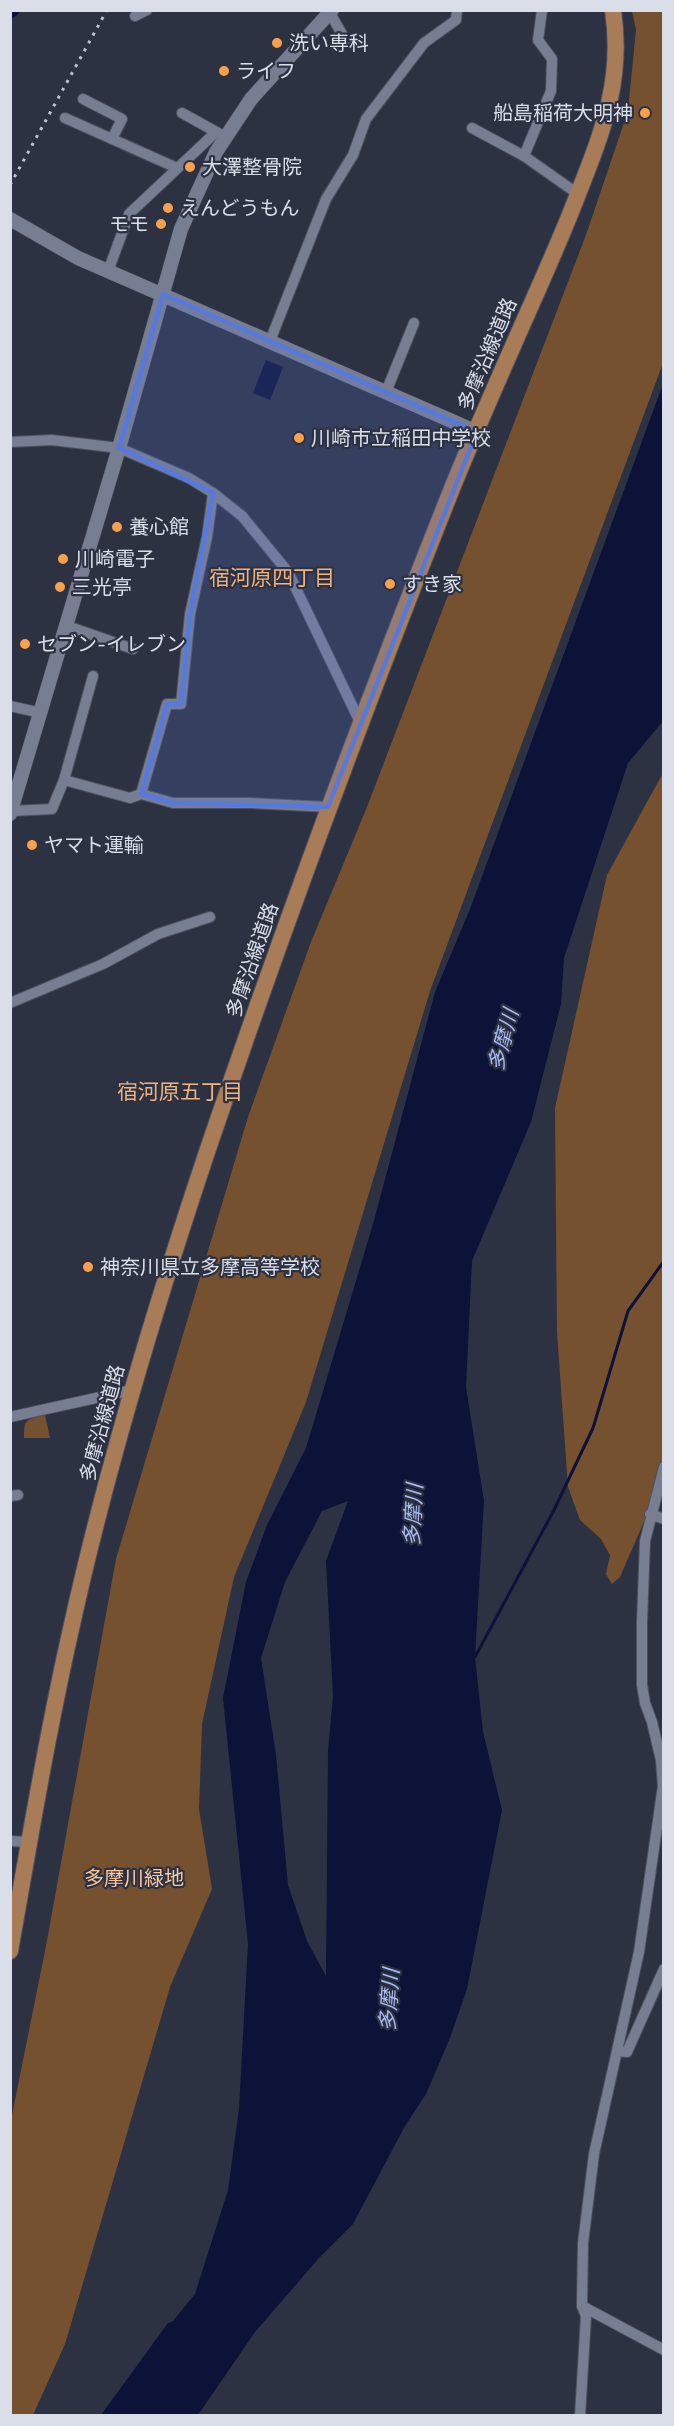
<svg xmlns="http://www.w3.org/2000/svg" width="674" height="2426" font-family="'Space Grotesk','Noto Sans JP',sans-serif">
	<rect width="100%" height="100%" fill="#2d3243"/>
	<g fill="#765130">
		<polygon points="632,11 663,11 663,363 430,991 306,1402 234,1577 202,1724 199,1809 212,1889 170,1987 65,2344 33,2415 11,2415 11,2120 46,1946 116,1559 248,1117 311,942 367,807 586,235 628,111 636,30"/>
		<polygon points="663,773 663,1458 646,1517 620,1577 612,1584 606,1574 610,1555 601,1539 580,1520 568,1487 557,1332 555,1108 607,875"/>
		<path d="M45,1415L50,1438H24C24,1418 26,1420 45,1415Z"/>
	</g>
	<g fill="#0c1238" fill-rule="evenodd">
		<polygon points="266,360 283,367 270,400 253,393"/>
		<path d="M663,384V721L628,763L564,958L561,1004L531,1122L472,1261L466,1387L484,1501L475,1657L483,1732L502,1810L467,1989L450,2038L426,2094L405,2126L353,2224L319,2258L255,2332L198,2415H101L168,2323L173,2321L195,2294L228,2190L239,2109L248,1944L223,1698L246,1582L267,1525L306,1448L373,1224L435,992L470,909ZM348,1501L326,1561L333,1696L328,1751L326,1976L307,1941L288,1885L276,1755L261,1658L285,1582L322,1511Z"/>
	</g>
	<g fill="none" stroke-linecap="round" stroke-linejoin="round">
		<polyline stroke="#0c1238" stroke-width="3" points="475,1657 554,1510 593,1428 628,1311 664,1261"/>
		<polyline stroke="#0c1238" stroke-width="10" points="10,14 15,10"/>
		<g stroke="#4c505f" stroke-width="12">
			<g id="minor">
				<polyline points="330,13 347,43"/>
				<polyline points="135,16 147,10"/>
				<polyline points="83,99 122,119 112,139"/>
				<polyline points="182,113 220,134"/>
				<polyline points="65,118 177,168"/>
				<polyline points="472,128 524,156 578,194"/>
				<polyline points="524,156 551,91 552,59 538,40 542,10"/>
				<polyline points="110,266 129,214 216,132"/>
				<polyline points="270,341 326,199 353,155 366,119 424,43 456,20 457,10"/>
				<polyline points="386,392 414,323"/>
				<polyline points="10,442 52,440 119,448 189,478 213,493 242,516 288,572 360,722"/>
				<polyline points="67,626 133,649"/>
				<polyline points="10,706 41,713"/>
				<polyline points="64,780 130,798 141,794 173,803 250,803 328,807"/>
				<polyline points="141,794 167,704 181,704 190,614 207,537 213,493"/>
				<polyline points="12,811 52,809 64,780 93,676"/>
				<polyline points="10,1003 103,964 158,934 210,917"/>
				<polyline points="10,1417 132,1390"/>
				<polyline points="10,1496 18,1495"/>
				<polyline points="650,1514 664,1519"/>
				<polyline points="10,1841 29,1842"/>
				<polyline points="618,2051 627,2052 664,1969"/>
				<polyline points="582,2306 664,2350"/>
				<polyline points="580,2416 586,2316 582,2306 583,2243 594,2154 639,1952 663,1786 661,1760 652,1722 645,1703 642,1685 642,1622 645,1541 664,1467"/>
			</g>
		</g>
		<g stroke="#4c505f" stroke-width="15">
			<g id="tertiary">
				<polyline points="10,219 78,258 477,432"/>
				<polyline points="10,814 119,448 181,229 216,152 251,99 332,10"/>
			</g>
		</g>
		<g stroke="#4c505f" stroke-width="18">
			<path id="primary" d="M10,1951C29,1844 47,1735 71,1629C107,1465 156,1304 209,1146C284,925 365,707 451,491C474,434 499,378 524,321C543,278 563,234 580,189C604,128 623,78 613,10"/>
		</g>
		<use href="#minor" stroke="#787e92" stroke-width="10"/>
		<use href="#tertiary" stroke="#787e92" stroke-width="14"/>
		<use href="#primary" stroke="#a87c57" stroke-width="16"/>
		<polyline stroke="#bec2ce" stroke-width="3" stroke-dasharray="3 6" stroke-linecap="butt" points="10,185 107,10"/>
	</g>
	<path fill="#5679dd" fill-opacity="0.2" stroke="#5679dd" stroke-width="4.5" stroke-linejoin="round" d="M163,294L477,432L328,807L173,803L141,794L167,704H181L190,614L213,493L119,448Z"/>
	<g fill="#f9a04c" stroke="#2d3243" stroke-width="2">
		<circle cx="277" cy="43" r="6"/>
		<circle cx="224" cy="71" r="6"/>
		<circle cx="645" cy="113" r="6"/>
		<circle cx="190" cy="167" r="6"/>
		<circle cx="168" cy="208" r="6"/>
		<circle cx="161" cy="224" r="6"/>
		<circle cx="299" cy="438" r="6"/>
		<circle cx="117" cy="527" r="6"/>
		<circle cx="63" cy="559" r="6"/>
		<circle cx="390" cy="584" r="6"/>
		<circle cx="60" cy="587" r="6"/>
		<circle cx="25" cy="644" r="6"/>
		<circle cx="32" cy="845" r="6"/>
		<circle cx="88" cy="1267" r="6"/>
	</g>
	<g text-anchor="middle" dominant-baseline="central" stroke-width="4.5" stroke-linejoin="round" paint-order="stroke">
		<g font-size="20" fill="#dadee9" stroke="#2d3243" text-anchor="start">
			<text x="289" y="43">洗い専科</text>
			<text x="236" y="71">ライフ</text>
			<text x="633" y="113" text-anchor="end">船島稲荷大明神</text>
			<text x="202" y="167">大澤整骨院</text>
			<text x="180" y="208">えんどうもん</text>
			<text x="149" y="224" text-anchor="end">モモ</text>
			<text x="311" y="438">川崎市立稲田中学校</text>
			<text x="129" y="527">養心館</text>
			<text x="75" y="559">川崎電子</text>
			<text x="402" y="584">すき家</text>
			<text x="72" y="587">三光亭</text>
			<text x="37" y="644">セブン-イレブン</text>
			<text x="44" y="845">ヤマト運輸</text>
			<text x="100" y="1267">神奈川県立多摩高等学校</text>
		</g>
		<g font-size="20" fill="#dadee9" stroke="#2d3243">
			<text transform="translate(487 354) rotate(-67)">多摩沿線道路</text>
			<text transform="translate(252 960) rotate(-71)">多摩沿線道路</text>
			<text transform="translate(102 1423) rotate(-75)">多摩沿線道路</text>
		</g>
		<g font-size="20" fill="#fcc79b" stroke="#2d3243">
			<text x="134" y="1878">多摩川緑地</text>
		</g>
		<g font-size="21" fill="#f1b37e" stroke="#2d3243">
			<text x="272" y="577">宿河原四丁目</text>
			<text x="180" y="1091">宿河原五丁目</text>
		</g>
		<g font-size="21" font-style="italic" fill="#abbbf5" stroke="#2d3243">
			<text transform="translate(503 1040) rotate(-75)">多摩川</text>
			<text transform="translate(413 1515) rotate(-87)">多摩川</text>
			<text transform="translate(389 2000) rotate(-86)">多摩川</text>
		</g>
	</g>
	<rect width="674" height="2426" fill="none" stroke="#dadee9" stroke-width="24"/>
</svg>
